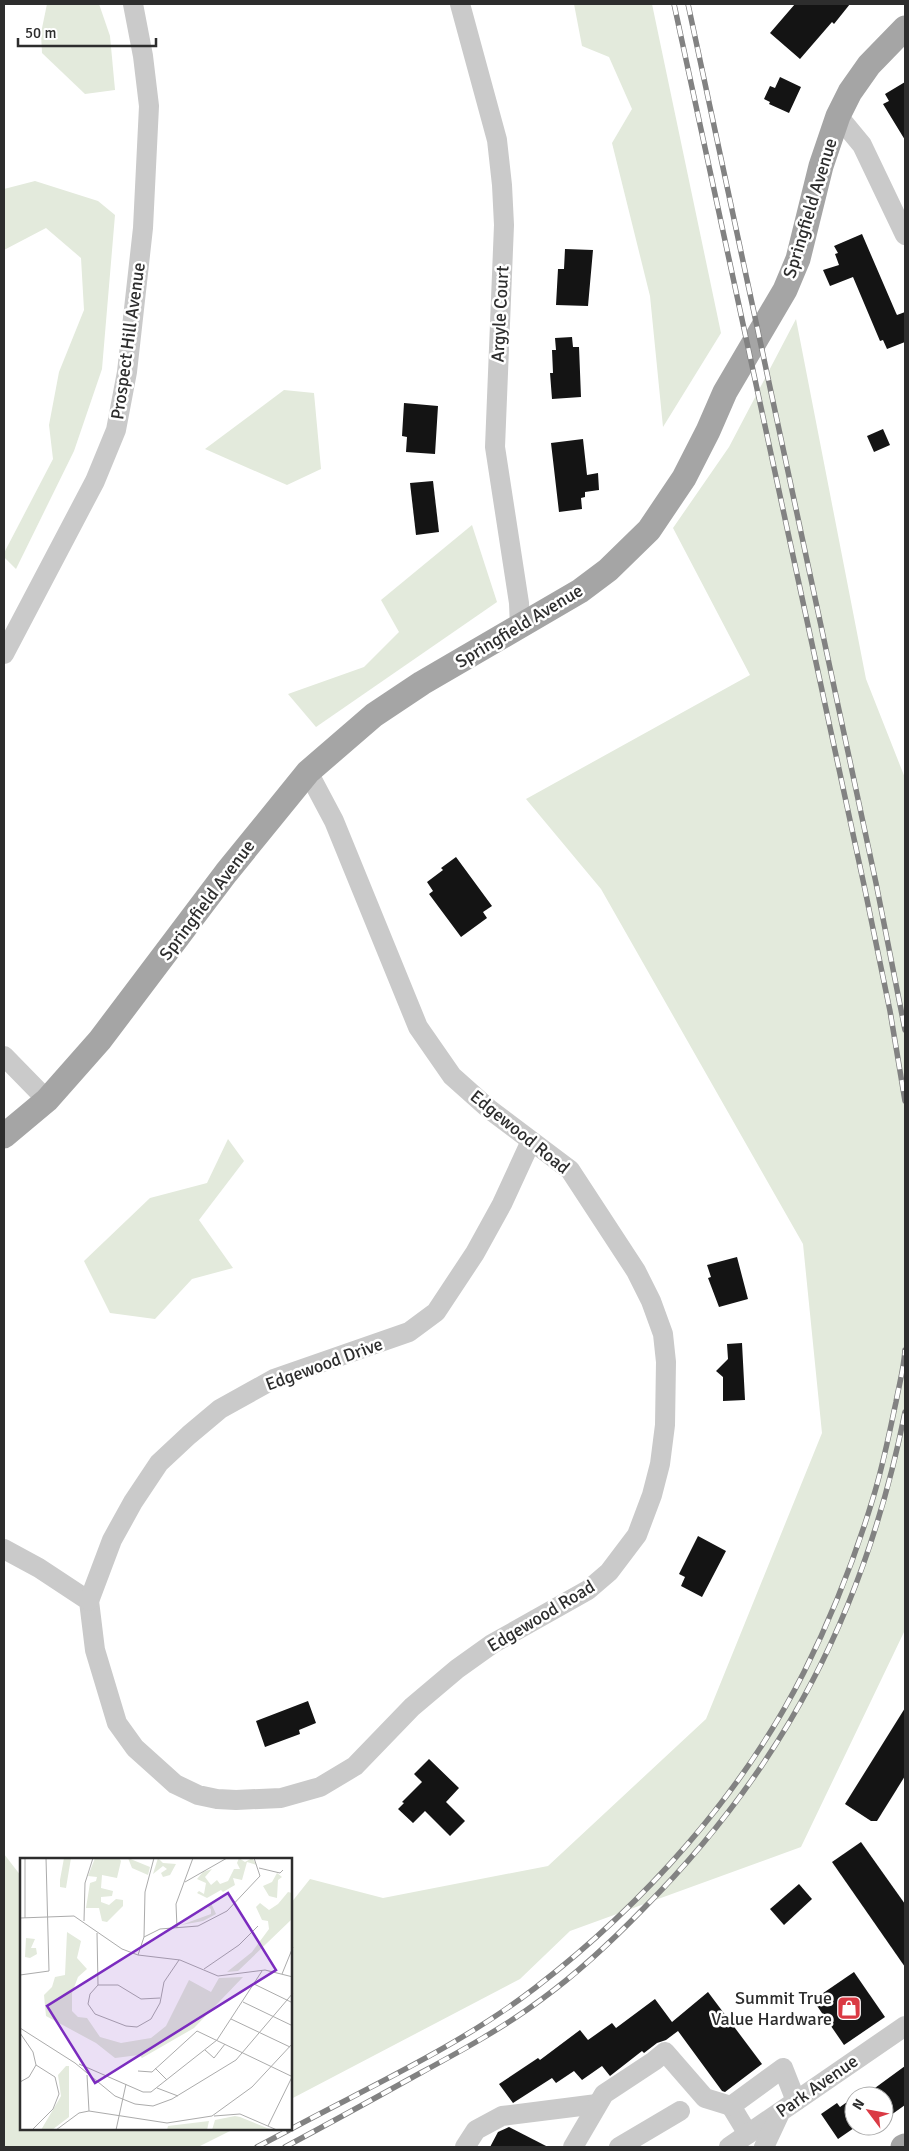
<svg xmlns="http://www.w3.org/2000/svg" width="909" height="2151" font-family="Signika,sans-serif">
	<rect width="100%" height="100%" fill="#fff"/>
	<g fill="#e3eadc">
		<polygon points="47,4 99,4 110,36 115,90 85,94 42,53 41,33"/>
		<polygon points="574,4 652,4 721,333 663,427 650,296 612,143 632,109 609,57 582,46"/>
		<polygon points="35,181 98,201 115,215 102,369 74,451 16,569 4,557 4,553 53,459 49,425 59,372 84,310 81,258 46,228 4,250 4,189"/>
		<polygon points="796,319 866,679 905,778 905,1630 801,1847 570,1931 520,1979 291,2099 291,1903 310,1879 383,1898 548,1866 706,1719 822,1433 803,1244 601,889 526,799 750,675 673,528 729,447"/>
		<polygon points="284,390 314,393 321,469 287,485 205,449"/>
		<polygon points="472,525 497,602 316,727 288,694 364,667 399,632 381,600"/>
		<polygon points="228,1139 244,1161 199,1220 233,1268 192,1279 155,1319 110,1313 84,1261 150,1198 207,1183"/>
		<polygon points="4,1854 21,1876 21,2130 232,2130 198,2147 4,2147"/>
	</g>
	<g fill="#141414">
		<polygon points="795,4 850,4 834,24 832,22 800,59 770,33"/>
		<polygon points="780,77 801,87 789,113 769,104 770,102 764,99 770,86 775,88"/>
		<polygon points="905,82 905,140 883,104 889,101 885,94"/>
		<polygon points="862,234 896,313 897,315 905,312 905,342 887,349 883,340 880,341 853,277 830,286 823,270 839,265 835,254 838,253 834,246"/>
		<polygon points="565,249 593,250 588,306 556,305 558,269 564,269"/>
		<polygon points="572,337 573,347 579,347 581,397 552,399 550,373 553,373 552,350 556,350 555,338"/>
		<polygon points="404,403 438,406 435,454 406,452 407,437 402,436"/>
		<polygon points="883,429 890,445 874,452 867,436"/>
		<polygon points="583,439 587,475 598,473 599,490 585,492 585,497 581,498 582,509 559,512 551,443"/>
		<polygon points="433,481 439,532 416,535 410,483"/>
		<polygon points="456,857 492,906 483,912 487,918 461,937 429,894 433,891 427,882 443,870 441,868"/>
		<polygon points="737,1257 748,1299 719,1307 708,1278 711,1277 707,1265"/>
		<polygon points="742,1343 745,1400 723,1401 723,1377 716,1371 728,1359 727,1344"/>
		<polygon points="698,1536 726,1551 702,1597 681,1586 685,1577 679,1574"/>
		<polygon points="308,1701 316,1723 299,1730 300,1734 265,1747 256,1721"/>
		<polygon points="905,1708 905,1776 877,1821 871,1821 845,1804"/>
		<polygon points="429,1759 459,1788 446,1802 465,1821 450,1836 425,1811 413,1823 398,1809 404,1803 402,1802 422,1782 414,1774"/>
		<polygon points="861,1842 905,1904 905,1967 832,1862"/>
		<polygon points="799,1884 812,1899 784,1925 770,1909"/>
		<polygon points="854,1972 885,2017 844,2045 813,2000"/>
		<polygon points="708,1992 762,2064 725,2092 722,2091 678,2031 666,2040 657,2043 644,2053 642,2051 610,2076 602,2066 582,2080 574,2071 556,2083 552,2078 513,2103 499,2084 538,2058 540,2060 580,2030 588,2040 612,2023 616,2028 655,1999 672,2022"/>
		<polygon points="905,2066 905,2105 884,2120 884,2096 864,2096"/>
		<polygon points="854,2097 854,2128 838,2139 821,2114 837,2103 840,2107"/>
		<polygon points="509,2127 548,2147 490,2147 498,2132"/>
	</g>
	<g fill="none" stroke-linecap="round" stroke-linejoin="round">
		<g stroke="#cacaca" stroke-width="20">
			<polyline points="460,4 497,140 502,185 504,225 495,447 519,603 520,628"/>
			<polyline points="838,116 862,145 905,235"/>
			<polyline points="4,654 95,481 116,430 127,372 143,228 149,106 143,56 133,4"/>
			<polyline points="4,1056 47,1100"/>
			<polyline points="4,1549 39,1568 89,1601 95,1650 117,1723 135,1748 175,1784 198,1795 217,1799 236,1800 281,1798 320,1787 355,1766 412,1707 457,1669 492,1644 588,1590 609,1572 637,1535 652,1495 660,1464 665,1425 666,1362 663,1334 651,1301 636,1271 570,1170 489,1109 452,1076 418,1027 334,821 308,772"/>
			<polyline points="89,1601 112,1540 133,1502 159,1463 189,1435 220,1409 274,1379 409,1332 436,1312 475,1253 502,1204 531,1141"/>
			<polyline points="748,2134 731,2106 783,2068 796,2101"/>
			<polyline points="465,2147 476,2130 502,2116 597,2104"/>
			<polyline points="573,2147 604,2094 654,2061 665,2052 705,2098 731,2106"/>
			<polyline points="619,2147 680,2111"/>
			<polyline points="729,2147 905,2026"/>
			<polyline points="764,2147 779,2115"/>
		</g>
		<g stroke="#a5a5a5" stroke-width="25">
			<polyline points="4,1136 47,1100 100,1040 226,873 308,772 374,715 422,683 580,591 608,570 649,530 684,478 708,431 725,392 785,290 798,259 821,166 838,116 850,92 869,65 905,28"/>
			<polyline points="903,2147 905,2146"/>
		</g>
		<g stroke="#828282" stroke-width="5.5">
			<g id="rail">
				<polyline points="674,4 864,885 890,1011 905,1101"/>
				<polyline points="688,4 876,883 905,1030"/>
				<path d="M291,2129C373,2085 461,2045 535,1988C644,1904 742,1795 804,1672C832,1616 855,1558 873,1498C883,1466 889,1434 896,1402C899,1385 904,1368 905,1350"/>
				<polyline points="257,2147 289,2130"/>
				<path d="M285,2147C328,2124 370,2101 413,2077C457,2053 502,2029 542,1999C579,1972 612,1941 644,1908C785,1766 866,1608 905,1412"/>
			</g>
		</g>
		<use href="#rail" stroke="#fff" stroke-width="4" stroke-dasharray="11" stroke-linecap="butt"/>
	</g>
	<defs>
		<g id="shop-square" transform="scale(1.25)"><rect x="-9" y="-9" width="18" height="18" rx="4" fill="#da3a44" stroke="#fff"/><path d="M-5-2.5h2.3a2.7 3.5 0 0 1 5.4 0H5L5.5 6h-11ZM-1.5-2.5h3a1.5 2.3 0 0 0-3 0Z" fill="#fff"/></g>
	</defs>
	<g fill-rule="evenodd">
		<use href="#shop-square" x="849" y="2008"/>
	</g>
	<g text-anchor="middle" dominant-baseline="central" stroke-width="5" stroke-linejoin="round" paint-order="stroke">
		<g font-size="18" fill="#2d2d2d" stroke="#fff">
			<text transform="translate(810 208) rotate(-73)">Springfield Avenue</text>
			<text transform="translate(500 314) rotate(-87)">Argyle Court</text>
			<text transform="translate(128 341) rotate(-82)">Prospect Hill Avenue</text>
			<text transform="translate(519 626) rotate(-31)">Springfield Avenue</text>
			<text transform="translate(207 900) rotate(-53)">Springfield Avenue</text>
			<text transform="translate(520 1132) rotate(39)">Edgewood Road</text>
			<text transform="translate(324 1364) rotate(-20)">Edgewood Drive</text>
			<text transform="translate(541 1616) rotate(-31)">Edgewood Road</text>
			<text transform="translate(817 2086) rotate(-35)">Park Avenue</text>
		</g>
		<g font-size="18" fill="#2d2d2d" stroke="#fff" text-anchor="end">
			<text x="832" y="1998">Summit True<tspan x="832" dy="21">Value Hardware</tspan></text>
		</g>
	</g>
	<g transform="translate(20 1858)">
		<rect width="272" height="272" fill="#fff"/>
		<path d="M44,0H51L46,30L40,29V22ZM75,0H99L101,3L97,20L82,17L81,30L93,33L92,38L81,39V44L89,47L96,41L103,42V48L87,64L82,63L79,50H66L70,25L76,23L77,19L68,18ZM108,0L130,9L128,17L112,10ZM138,0L143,5L156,6L150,17L143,19L141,15L147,11L143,8L133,16ZM219,0L225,4L232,0L237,7L227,4L222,22L213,20L215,27L203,34L201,32L187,40L177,35L179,33L184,36L186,25L177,21L183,14L192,11L185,19L191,27L197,22L200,26L208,23L214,11H220L217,5ZM257,15L262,19L258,22L257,40L249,38L243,28L252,24ZM268,34L272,35V61L218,113L207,114L232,94L249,71L248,63L242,62L236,49L240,45L249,52L258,46ZM191,45L196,56L183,63L161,67L191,56V51L186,48ZM47,74L61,83L57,100L67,111L58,119L52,135V153L58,159L67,160L80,179L101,185L131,180L146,168L169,122L191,134L199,120L223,119L174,170L122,200L119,197L95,200L76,185L26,158L24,137L32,129L35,119L45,117ZM6,80L15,81L11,90H16L17,96L10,100L5,99ZM46,208H49V259L32,272H21L41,238L38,217ZM215,258L220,259L252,272H192L195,262ZM189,263L187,272H147L148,268Z" fill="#e3eadc"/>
		<path fill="none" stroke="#ababab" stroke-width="1" d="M5,0V60M239,10L260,15L263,12M165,24L207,0M0,60L54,58L102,91L118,97L160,102L198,118L245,112L273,119M64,63L65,25L73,0M157,70L156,46L173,0M77,75L78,127L70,136L68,146L75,156L106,168L117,169L131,161L140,145L144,124L159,102M124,79L140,71L178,68L207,53L240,18L234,0M118,97L124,79L125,34L134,0M184,111L219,87L238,68M262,116L273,89M0,117L29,113L26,0M234,126L273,145M78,127H98L121,141L140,140M223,144L273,168M211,161L270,189M0,170L55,205L95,238L115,246L133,248L152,241L216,202L273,135M0,175L13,194L16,207L9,219L0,224M185,192L194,200L205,186M59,206L123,234H131L197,182L242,113M135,210L147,222M118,213L132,214L177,173L273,219M67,217L69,253M137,230L158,238M194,258L220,256L257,272M248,268L272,219M12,272L33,251L39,236L35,219L16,207M36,272L59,255L69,253L147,265L192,258L232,229L273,185M96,272L106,226"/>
		<path fill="#7b2cbf" fill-opacity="0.15" stroke="#7b2cbf" stroke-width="2.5" d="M208,35L256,112L75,225L27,148Z"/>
		<rect width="272" height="272" fill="none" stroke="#2d2d2d" stroke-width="2.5"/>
	</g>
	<rect width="909" height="2151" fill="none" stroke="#2d2d2d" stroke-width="10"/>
	<g transform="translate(869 2111) rotate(302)"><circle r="24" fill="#ffffff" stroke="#ababab"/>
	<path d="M0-4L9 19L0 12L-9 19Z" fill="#da3a44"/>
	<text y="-8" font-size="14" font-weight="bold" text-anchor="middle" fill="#2d2d2d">N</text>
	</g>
	<path d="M18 38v8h138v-8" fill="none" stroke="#2d2d2d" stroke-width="2.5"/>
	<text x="25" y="38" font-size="15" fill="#2d2d2d" stroke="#ffffff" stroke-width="4" paint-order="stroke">50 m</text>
</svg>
